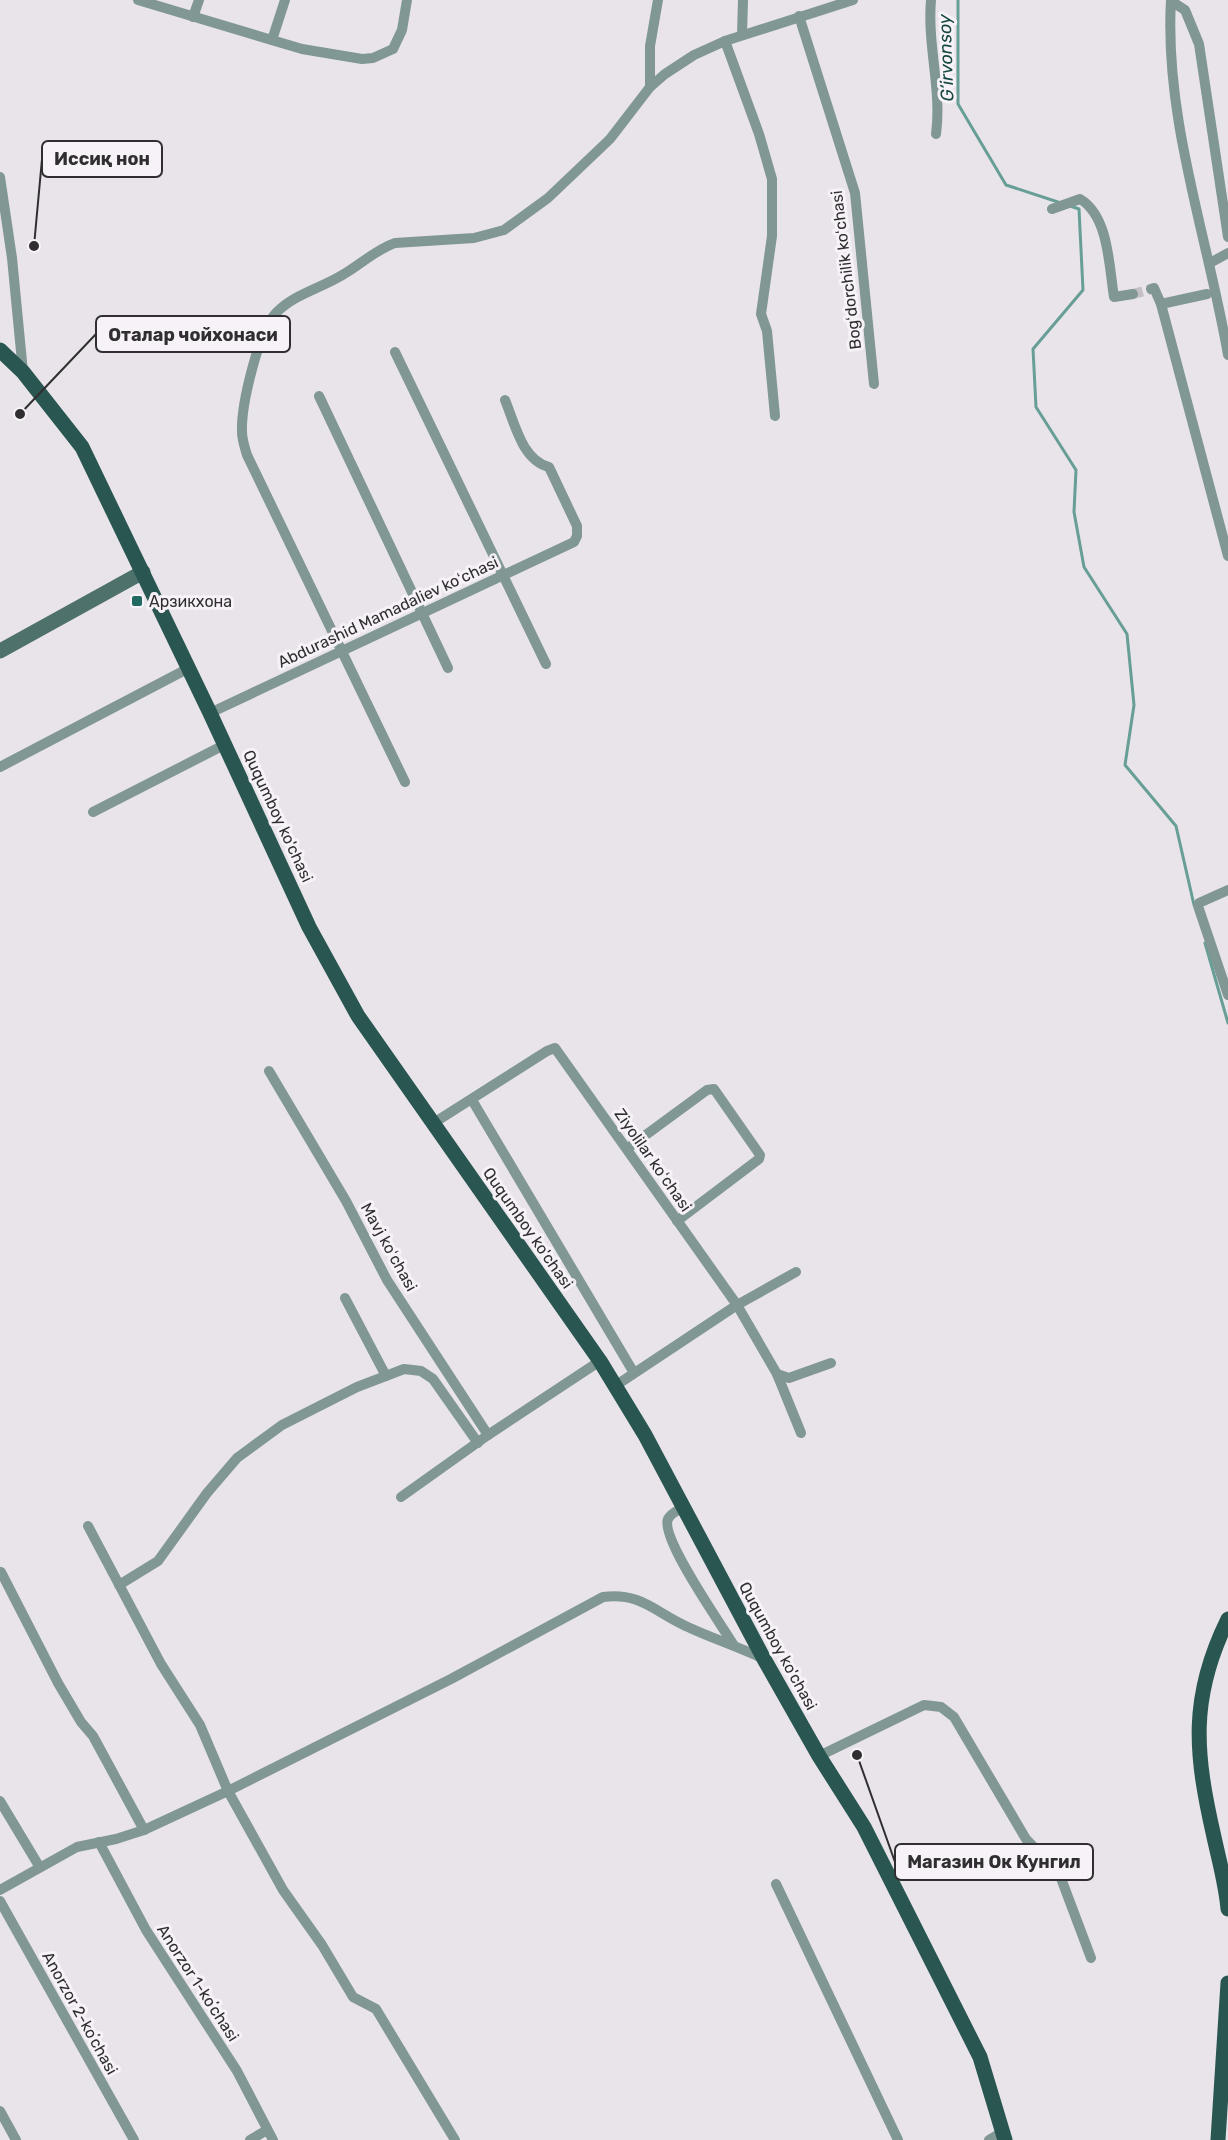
<svg xmlns="http://www.w3.org/2000/svg" width="1228" height="2140" font-family="Rubik,sans-serif">
	<rect width="100%" height="100%" fill="#e8e4ea"/>
	<g fill="none" stroke-linecap="round" stroke-linejoin="round">
		<g stroke="#679e95" stroke-width="3">
			<polyline points="958,0 958,104 1006,185 1061,203"/>
			<polyline points="1070,206 1079,209 1083,290 1033,349 1036,407 1076,470 1074,512 1084,567 1127,634 1134,705 1125,765 1176,826 1194,905"/>
			<polyline points="1205,943 1228,1023"/>
		</g>
		<polyline stroke="#c3c0c5" stroke-width="10" stroke-dasharray="10 5" stroke-linecap="butt" points="1133,294 1151,289"/>
		<g stroke="#809793" stroke-width="10">
			<polyline points="138,0 302,49 362,59 373,58 393,49 402,30 407,0"/>
			<path d="M931,0C927,45 942,90 936,134"/>
			<path d="M1171,0C1164,119 1208,238 1228,355"/>
			<polyline points="1171,1 1185,10 1199,44 1228,237"/>
			<polyline points="799,16 855,193 874,384"/>
			<polyline points="193,17 199,0"/>
			<polyline points="742,35 743,0"/>
			<polyline points="272,40 285,0"/>
			<polyline points="725,41 759,134 772,179 772,236 761,314 767,331 775,416"/>
			<polyline points="650,87 650,46 658,0"/>
			<polyline points="0,177 12,258 23,372"/>
			<path d="M1052,209L1080,199C1109,216 1109,267 1114,297L1133,294"/>
			<polyline points="1210,263 1228,253"/>
			<polyline points="1151,289 1154,288 1161,304 1228,556"/>
			<polyline points="1161,304 1207,294"/>
			<polyline points="395,352 546,664"/>
			<polyline points="319,396 448,668"/>
			<path d="M210,713L574,542L577,536V526L549,467C522,460 515,424 505,400"/>
			<polyline points="0,767 189,668"/>
			<path d="M405,782L247,455C245,448 242,440 242,432C241,406 258,332 276,313C294,294 322,288 344,274C361,264 377,249 395,243L474,238L504,230L548,198L610,139L650,87L665,74L694,55L725,41L853,0"/>
			<polyline points="93,812 224,745"/>
			<polyline points="1228,890 1199,903 1198,906 1228,995"/>
			<polyline points="269,1071 346,1201 387,1280 488,1435"/>
			<polyline points="472,1100 634,1373"/>
			<polyline points="432,1124 547,1051 555,1048 737,1305 777,1374 789,1378 831,1363"/>
			<polyline points="628,1148 707,1090 714,1089 760,1155 759,1159 677,1221"/>
			<polyline points="345,1298 386,1376"/>
			<polyline points="777,1374 801,1433"/>
			<polyline points="615,1386 737,1305 796,1272"/>
			<polyline points="401,1497 488,1435 600,1361"/>
			<path d="M682,1508C677,1511 671,1513 668,1519C660,1538 721,1624 733,1644"/>
			<polyline points="88,1526 161,1664 200,1725 228,1791 283,1890 322,1945 353,1997 376,2009 455,2140"/>
			<polyline points="1,1572 58,1683 81,1722 93,1736 144,1830"/>
			<polyline points="119,1585 158,1561 207,1493 237,1458 282,1425 357,1387 404,1369 421,1371 433,1379 478,1443"/>
			<polyline points="819,1756 924,1705 941,1707 954,1717 1026,1839 1059,1873 1091,1958"/>
			<polyline points="0,1801 39,1866"/>
			<polyline points="99,1842 146,1930 237,2071 273,2140"/>
			<polyline points="776,1884 898,2140"/>
			<path d="M0,1890L77,1847L116,1839L144,1830L228,1791L451,1679L603,1597C643,1592 656,1614 690,1628C714,1639 739,1647 764,1659"/>
			<polyline points="0,1901 134,2140"/>
			<polyline points="0,2111 16,2140"/>
			<polyline points="250,2140 267,2130"/>
			<polyline points="989,2140 1004,2131"/>
		</g>
		<polyline stroke="#4e716b" stroke-width="15" points="0,651 143,572"/>
		<g stroke="#295650" stroke-width="15">
			<polyline points="0,350 23,372 82,447 210,713 309,927 358,1016 600,1361 645,1435 764,1659 819,1756 864,1827 980,2057 1005,2140"/>
			<path d="M1228,1619C1189,1698 1195,1754 1214,1837C1219,1860 1226,1885 1228,1909"/>
			<polyline points="1218,2140 1228,1983"/>
		</g>
	</g>
	<rect fill="#206960" stroke="#f6f2f7" stroke-width="2" x="131" y="595" width="12" height="12" rx="3"/>
	<g text-anchor="middle" dominant-baseline="central" stroke-width="6" stroke-linejoin="round" paint-order="stroke">
		<g font-size="16" fill="#302e30" stroke="#f6f2f7">
			<text transform="translate(846 270) rotate(-97)">Bogʻdorchilik koʻchasi</text>
			<text transform="translate(388 612) rotate(-25)">Abdurashid Mamadaliev koʻchasi</text>
			<text transform="translate(278 816) rotate(65)">Ququmboy ko'chasi</text>
			<text transform="translate(653 1160) rotate(55)">Ziyolilar koʻchasi</text>
			<text transform="translate(528 1228) rotate(55)">Ququmboy ko'chasi</text>
			<text transform="translate(389 1247) rotate(61)">Mavj koʻchasi</text>
			<text transform="translate(778 1646) rotate(61)">Ququmboy ko'chasi</text>
			<text transform="translate(198 1983) rotate(57)">Аnorzor 1-koʼchasi</text>
			<text transform="translate(80 2013) rotate(61)">Аnorzor 2-koʼchasi</text>
		</g>
		<g font-size="16" fill="#302e30" stroke="#f6f2f7" text-anchor="start">
			<text x="149" y="601">Арзикхона</text>
		</g>
		<g font-size="18" font-style="italic" fill="#154741" stroke="#f6f2f7">
			<text transform="translate(946 58) rotate(-92)">G‘irvonsoy</text>
		</g>
	</g>
	<path fill="none" stroke="#302e30" stroke-width="2" d="M34 246L42 159M20 414L96 334M857 1755L895 1862"/>
	<g fill="#302e30" stroke="#f6f2f7" stroke-width="2">
		<circle cx="34" cy="246" r="6"/>
		<circle cx="20" cy="414" r="6"/>
		<circle cx="857" cy="1755" r="6"/>
	</g>
	<g fill="#f6f2f7" stroke="#302e30" stroke-width="2">
		<rect x="42" y="141" width="120" height="36" rx="6"/>
		<rect x="96" y="316" width="194" height="36" rx="6"/>
		<rect x="895" y="1844" width="198" height="36" rx="6"/>
	</g>
	<g font-size="18" text-anchor="middle" font-weight="bold" fill="#302e30">
		<text x="102" y="165">Иссиқ нон</text>
		<text x="193" y="341">Оталар чойхонаси</text>
		<text x="994" y="1868">Магазин Ок Кунгил</text>
	</g>
</svg>
